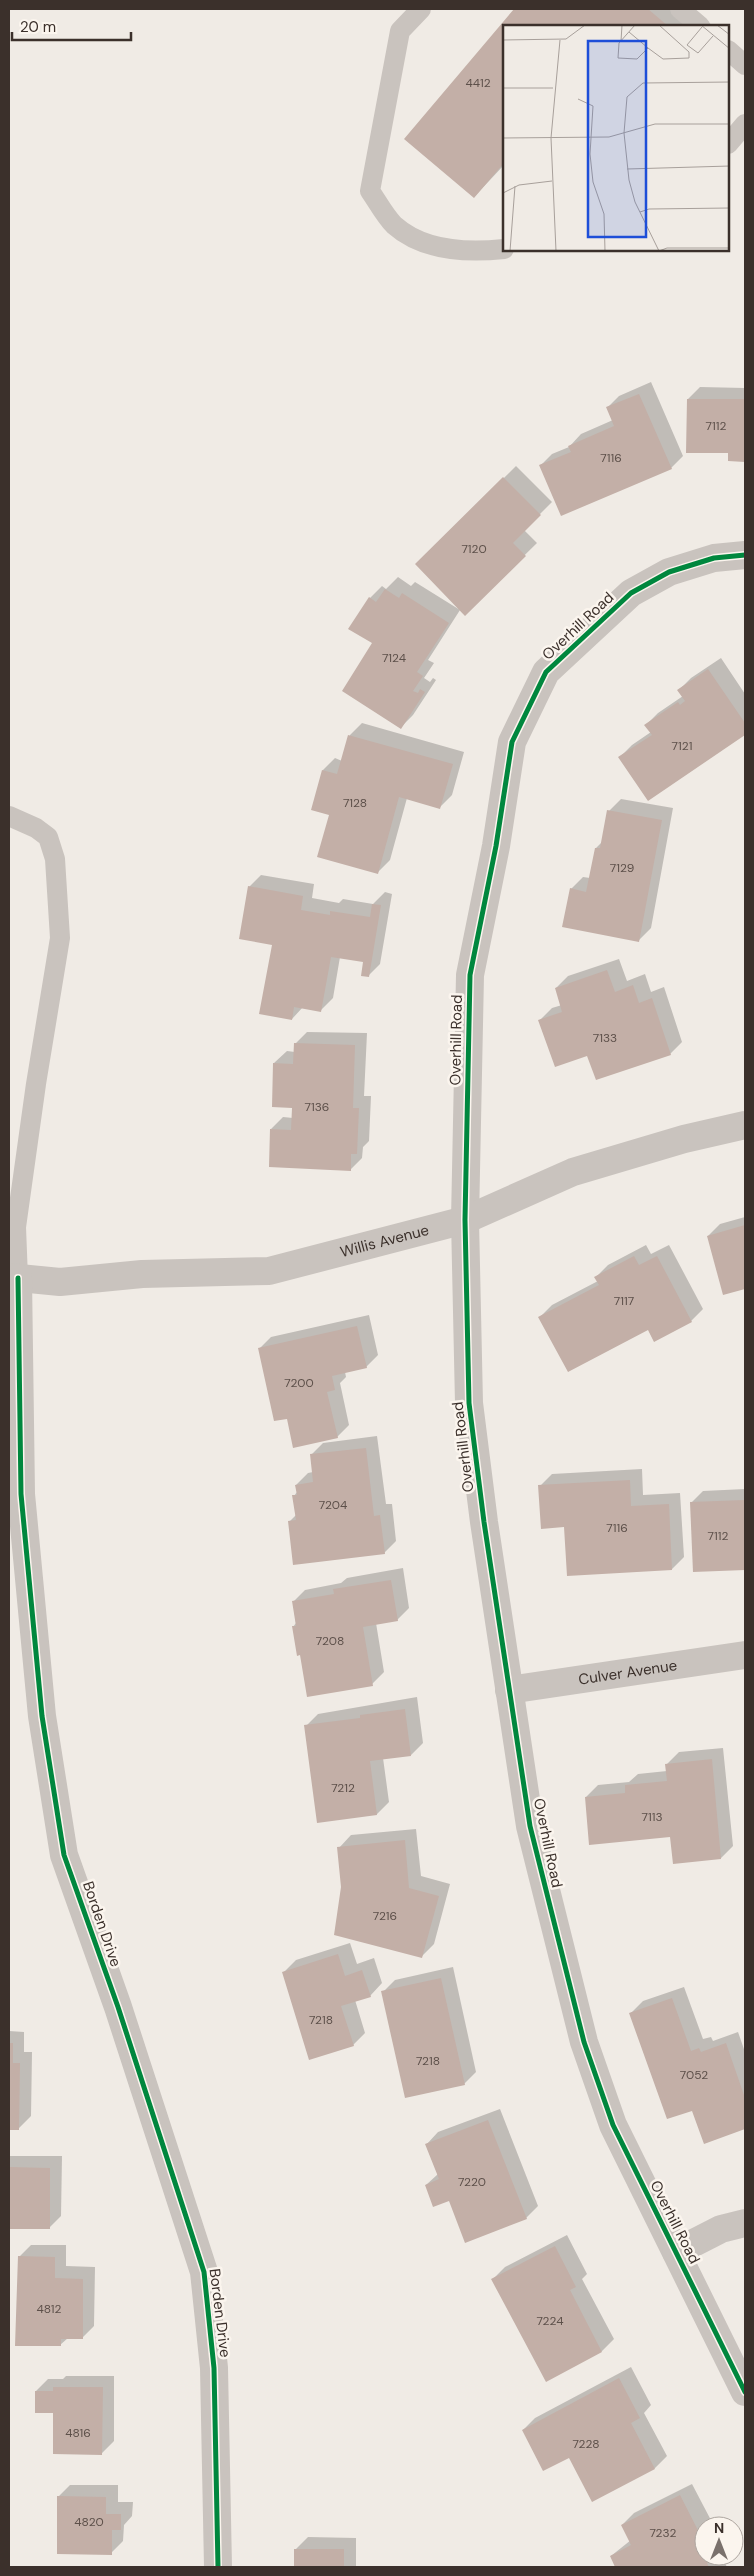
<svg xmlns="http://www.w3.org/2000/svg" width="754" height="2576" font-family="'DM Sans',sans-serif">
	<rect width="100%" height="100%" fill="#f0ebe5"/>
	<g fill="#0003">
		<polygon points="515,9 692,9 713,26 504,26 504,165 474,197 406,139"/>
		<polygon points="651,382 683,456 671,468 540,466 552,454 569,447 581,434 613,420 607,408 619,396"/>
		<polygon points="700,387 745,388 745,460 730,460 730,452 688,399"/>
		<polygon points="516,466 552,502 524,530 537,543 465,614 417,564"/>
		<polygon points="398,577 411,586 415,582 460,610 428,660 434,663 424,678 430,682 433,678 436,680 413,715 401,727 374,643 370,598 382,586 386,589"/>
		<polygon points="721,658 745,694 745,733 648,799 620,757 632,745 651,732 646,725 658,713 683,696 679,690 691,678"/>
		<polygon points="362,723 464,752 452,795 440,807 407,798 390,860 378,872 330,814 323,770 335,758 342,761 350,735"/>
		<polygon points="621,799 673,808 651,928 639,940 571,889 583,877 590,878 596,848 603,841 609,811"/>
		<polygon points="261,875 314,884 312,898 339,903 343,899 373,904 385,892 392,894 380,964 368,976 364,961 340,957 333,998 321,1010 303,1007 292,1019 273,944 249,887"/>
		<polygon points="619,959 627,981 645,974 651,992 664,987 682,1042 670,1054 588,1054 540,1020 552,1008 562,1005 556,988 568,976"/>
		<polygon points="307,1032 367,1033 364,1096 371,1096 369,1141 363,1147 362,1158 350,1170 271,1129 283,1117 293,1118 293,1107 274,1063 287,1051 295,1052 295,1044"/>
		<polygon points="745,1217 745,1288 724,1293 708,1236 720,1224"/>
		<polygon points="646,1245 651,1254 669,1245 703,1309 691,1321 648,1328 540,1317 552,1305 598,1281 596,1277 608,1265"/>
		<polygon points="369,1315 378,1355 366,1367 345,1372 346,1377 340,1383 349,1425 337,1437 288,1417 259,1349 271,1337"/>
		<polygon points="377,1436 386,1504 392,1504 396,1541 384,1553 290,1521 296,1515 294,1496 297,1492 296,1485 308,1473 313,1472 311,1455 323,1443"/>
		<polygon points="642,1469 643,1495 680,1493 684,1557 672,1569 565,1526 540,1486 552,1474"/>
		<polygon points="745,1489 745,1568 694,1570 691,1503 703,1491"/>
		<polygon points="403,1568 409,1608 397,1620 376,1623 384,1672 372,1684 301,1654 293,1627 296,1623 293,1602 305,1590 341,1583 347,1578"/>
		<polygon points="417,1697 423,1743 411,1755 383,1758 389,1802 377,1814 318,1821 306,1726 318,1714"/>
		<polygon points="723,1748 733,1846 721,1858 586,1797 598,1785 629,1782 638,1774 667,1771 667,1764 679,1752"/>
		<polygon points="416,1829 421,1876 450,1884 434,1944 422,1956 342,1887 339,1848 351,1835"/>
		<polygon points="350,1943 357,1964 374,1958 382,1983 370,1996 355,2000 365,2033 353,2045 284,1972 296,1960"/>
		<polygon points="453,1967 476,2072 464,2084 383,1992 395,1980"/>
		<polygon points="684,1987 703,2039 711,2037 713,2041 738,2032 745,2052 745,2128 705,2143 693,2109 631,2013 643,2001"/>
		<polygon points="9,2031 24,2032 24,2052 32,2052 31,2116 19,2128 9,2128"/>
		<polygon points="500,2109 538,2206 526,2218 449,2199 426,2185 438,2174 426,2145 438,2132"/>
		<polygon points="9,2156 62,2156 61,2216 49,2228 9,2227"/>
		<polygon points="567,2235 587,2274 582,2279 614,2339 602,2351 546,2380 493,2279 505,2267"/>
		<polygon points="31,2245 66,2245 66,2266 95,2267 94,2326 82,2338 68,2338 60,2345 19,2257"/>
		<polygon points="631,2367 651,2405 644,2413 667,2456 655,2468 592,2500 569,2456 523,2430 535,2418"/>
		<polygon points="66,2376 114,2376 114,2441 102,2453 54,2412 36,2391 48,2379 63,2379"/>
		<polygon points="692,2484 714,2526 704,2526 704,2556 721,2556 727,2567 617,2567 611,2556 631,2540 622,2525 634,2513"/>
		<polygon points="70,2485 118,2485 118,2502 133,2502 132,2516 124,2525 123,2541 111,2553 58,2497"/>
		<polygon points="308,2537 356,2538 356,2567 295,2567 296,2549"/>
	</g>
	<g fill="#c3afa7">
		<polygon points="514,9 648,9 668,26 504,26 504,163 474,198 404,139"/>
		<polygon points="639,394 672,469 561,516 539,465 571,452 568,446 614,426 606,407"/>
		<polygon points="687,399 745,399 745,462 728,461 728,453 686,453"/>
		<polygon points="503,477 541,515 513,543 526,556 465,616 415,564"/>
		<polygon points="385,589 399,598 402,593 449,623 417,672 423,676 413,691 418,693 420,689 425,692 401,729 342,691 372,643 348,629 369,597 376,602"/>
		<polygon points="708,669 745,723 745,735 648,801 618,757 652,735 644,725 678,702 680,705 685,701 677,690"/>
		<polygon points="348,735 453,764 440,809 399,797 378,874 317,857 329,815 311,810 322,770 337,774"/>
		<polygon points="607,810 662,820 639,942 562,927 570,888 586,892 595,848 600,848"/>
		<polygon points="248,886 303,896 301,910 330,915 330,911 370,917 372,904 381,905 369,977 361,976 363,962 331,957 321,1012 294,1007 292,1020 259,1014 272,945 239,939"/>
		<polygon points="607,970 615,992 633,985 639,1003 652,998 671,1055 596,1080 587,1056 555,1067 538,1020 562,1012 555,988"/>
		<polygon points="294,1043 355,1045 353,1108 359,1108 357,1154 351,1154 351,1171 269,1167 270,1129 291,1130 292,1108 272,1107 273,1063 293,1064"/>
		<polygon points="745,1225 745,1289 723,1295 707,1236"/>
		<polygon points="634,1256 639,1265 657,1256 692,1322 654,1342 648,1330 568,1372 538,1317 599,1285 594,1277"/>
		<polygon points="357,1326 367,1368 332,1376 335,1390 327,1392 338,1438 293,1448 287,1419 274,1421 258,1348"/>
		<polygon points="366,1448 374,1516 380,1515 385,1554 293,1565 288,1521 296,1520 292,1495 297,1495 295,1485 313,1482 310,1454"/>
		<polygon points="630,1480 631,1506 669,1504 672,1570 567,1576 564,1527 541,1529 538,1485"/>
		<polygon points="745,1500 745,1570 693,1572 690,1502"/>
		<polygon points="391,1580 398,1621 363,1627 373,1686 307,1697 300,1655 297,1656 292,1626 296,1626 292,1601 334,1594 333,1589"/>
		<polygon points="405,1709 411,1756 370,1761 377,1815 317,1823 304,1725 360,1718 360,1715"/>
		<polygon points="712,1759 721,1859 673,1864 670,1837 589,1845 585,1797 625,1793 625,1785 667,1781 665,1764"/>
		<polygon points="405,1840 409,1888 439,1896 422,1958 334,1935 341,1887 337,1847"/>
		<polygon points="338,1954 345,1976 362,1970 371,1997 341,2006 354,2046 309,2060 282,1972"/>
		<polygon points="441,1978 465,2085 405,2098 381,1991"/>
		<polygon points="672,1998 691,2051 699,2048 701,2052 726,2043 745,2098 745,2129 704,2144 692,2111 667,2119 629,2013"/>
		<polygon points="9,2043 13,2043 13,2063 20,2063 19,2130 9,2130"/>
		<polygon points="488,2120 527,2219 465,2243 449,2201 433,2207 425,2185 439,2179 425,2144"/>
		<polygon points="9,2167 50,2168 50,2229 9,2229"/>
		<polygon points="555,2246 576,2287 570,2290 602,2352 546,2382 491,2279"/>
		<polygon points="18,2256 55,2257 55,2278 83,2279 83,2339 61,2339 61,2346 15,2346"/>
		<polygon points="619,2378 640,2418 631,2423 655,2469 592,2502 569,2458 543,2471 522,2430"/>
		<polygon points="53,2387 103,2387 102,2455 53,2454 53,2413 35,2413 35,2391 53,2391"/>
		<polygon points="680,2495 704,2542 704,2556 711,2556 713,2560 707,2563 709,2567 615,2567 610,2556 631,2545 621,2525"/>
		<polygon points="57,2496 106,2497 106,2514 121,2514 121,2530 112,2530 112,2555 57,2554"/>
		<rect x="294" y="2549" width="50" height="18"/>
	</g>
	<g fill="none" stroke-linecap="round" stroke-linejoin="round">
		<g stroke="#c9c3be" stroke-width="20">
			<path d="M421,9L400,31L370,191C377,201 385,216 394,225C423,251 467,253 504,249"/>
			<polyline points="680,9 700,26"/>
			<polyline points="728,50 745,65"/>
			<polyline points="728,144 745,124"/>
			<polyline points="9,816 36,828 48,837 55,859 60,938 36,1084 16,1227 18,1278"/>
		</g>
		<g stroke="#c9c3be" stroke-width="28">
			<polyline points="745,555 714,558 669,572 631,593 546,672 512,742 496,846 470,975 465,1220 469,1403 484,1522 530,1826 584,2042 613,2125 745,2392"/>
			<path id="s1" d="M9,1277L60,1282L142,1274L269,1271L465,1220L573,1172L684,1139L745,1125"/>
			<polyline points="18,1278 21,1494 42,1716 64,1855 118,2007 204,2272 214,2368 218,2567"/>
			<path id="s2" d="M509,1690L745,1655"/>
			<polyline points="676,2252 721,2229 745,2223"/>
		</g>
		<g stroke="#fbf5ee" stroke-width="8">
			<g id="cycleway">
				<polyline points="745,555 714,558 669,572 631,593 546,672 512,742 496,846 470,975 465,1220 469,1403 484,1522 530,1826 584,2042 613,2125 745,2392"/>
				<polyline points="18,1278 21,1494 42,1716 64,1855 118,2007 204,2272 214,2368 218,2567"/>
			</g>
		</g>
		<use href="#cycleway" stroke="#00873e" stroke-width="5"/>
	</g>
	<g text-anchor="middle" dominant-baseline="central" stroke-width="5" stroke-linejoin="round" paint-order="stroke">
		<g font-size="12" fill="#5d504a">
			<text x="478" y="83">4412</text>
			<text x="716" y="426">7112</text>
			<text x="611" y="458">7116</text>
			<text x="474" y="549">7120</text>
			<text x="394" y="658">7124</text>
			<text x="682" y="746">7121</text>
			<text x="355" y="803">7128</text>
			<text x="622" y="868">7129</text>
			<text x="605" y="1038">7133</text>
			<text x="317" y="1107">7136</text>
			<text x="624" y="1301">7117</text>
			<text x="299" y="1383">7200</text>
			<text x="333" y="1505">7204</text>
			<text x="617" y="1528">7116</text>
			<text x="718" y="1536">7112</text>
			<text x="330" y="1641">7208</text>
			<text x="343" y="1788">7212</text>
			<text x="652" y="1817">7113</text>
			<text x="385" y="1916">7216</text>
			<text x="321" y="2020">7218</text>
			<text x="428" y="2061">7218</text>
			<text x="694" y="2075">7052</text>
			<text x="472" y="2182">7220</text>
			<text x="49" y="2309">4812</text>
			<text x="550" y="2321">7224</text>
			<text x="78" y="2433">4816</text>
			<text x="586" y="2444">7228</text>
			<text x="89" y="2522">4820</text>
			<text x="663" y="2533">7232</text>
		</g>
		<g font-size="15" fill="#3b302b" stroke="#fbf5ee">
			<text transform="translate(578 626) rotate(-43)">Overhill Road</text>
			<text transform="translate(456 1040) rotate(-89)">Overhill Road</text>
			<text stroke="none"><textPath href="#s1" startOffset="380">Willis Avenue</textPath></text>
			<text transform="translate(463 1447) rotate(-97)">Overhill Road</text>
			<text stroke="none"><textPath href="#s2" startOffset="120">Culver Avenue</textPath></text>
			<text transform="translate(548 1843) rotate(78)">Overhill Road</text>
			<text transform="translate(102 1924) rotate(71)">Borden Drive</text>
			<text transform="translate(675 2222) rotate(63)">Overhill Road</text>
			<text transform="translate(220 2313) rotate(83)">Borden Drive</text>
		</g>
	</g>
	<g transform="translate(503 25)">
		<rect width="226" height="226" fill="#f0ebe5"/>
		<path fill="none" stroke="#a8a09b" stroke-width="1" d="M132,0L116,18L115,33L134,34L145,23L160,34L186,33V27L156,0M198,0L227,24M214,0L227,10M199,2L184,20L195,28L210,11M126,7L145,23M0,15L63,14L82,0M118,16L119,0M0,63H50M75,74L90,81L87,129L90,157L101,189L102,226M0,113L106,112L152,99H227M124,144L227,141M0,168L16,160L49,156M137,187L146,184L227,183M7,226L12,161M53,226L48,113L57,15M156,226L132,177L126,155L121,108L124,72L140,58L227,57M156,226L164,223H227"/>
		<path fill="#1d4ed8" fill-opacity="0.15" stroke="#1d4ed8" stroke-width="2.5" d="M85,16H143V212H85Z"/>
		<rect width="226" height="226" fill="none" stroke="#3b302b" stroke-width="2.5"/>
	</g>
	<rect width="754" height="2576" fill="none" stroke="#3b302b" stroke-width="20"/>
	<g transform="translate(719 2541)"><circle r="24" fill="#fbf5ee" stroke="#aea6a0"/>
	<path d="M0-4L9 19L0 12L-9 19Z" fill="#7a716c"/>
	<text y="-8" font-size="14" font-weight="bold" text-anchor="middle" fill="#3b302b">N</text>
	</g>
	<path d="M12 32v8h119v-8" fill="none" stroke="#3b302b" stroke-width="2.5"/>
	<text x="20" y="32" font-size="15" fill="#3b302b" stroke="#fbf5ee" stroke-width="4" paint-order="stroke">20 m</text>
</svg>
